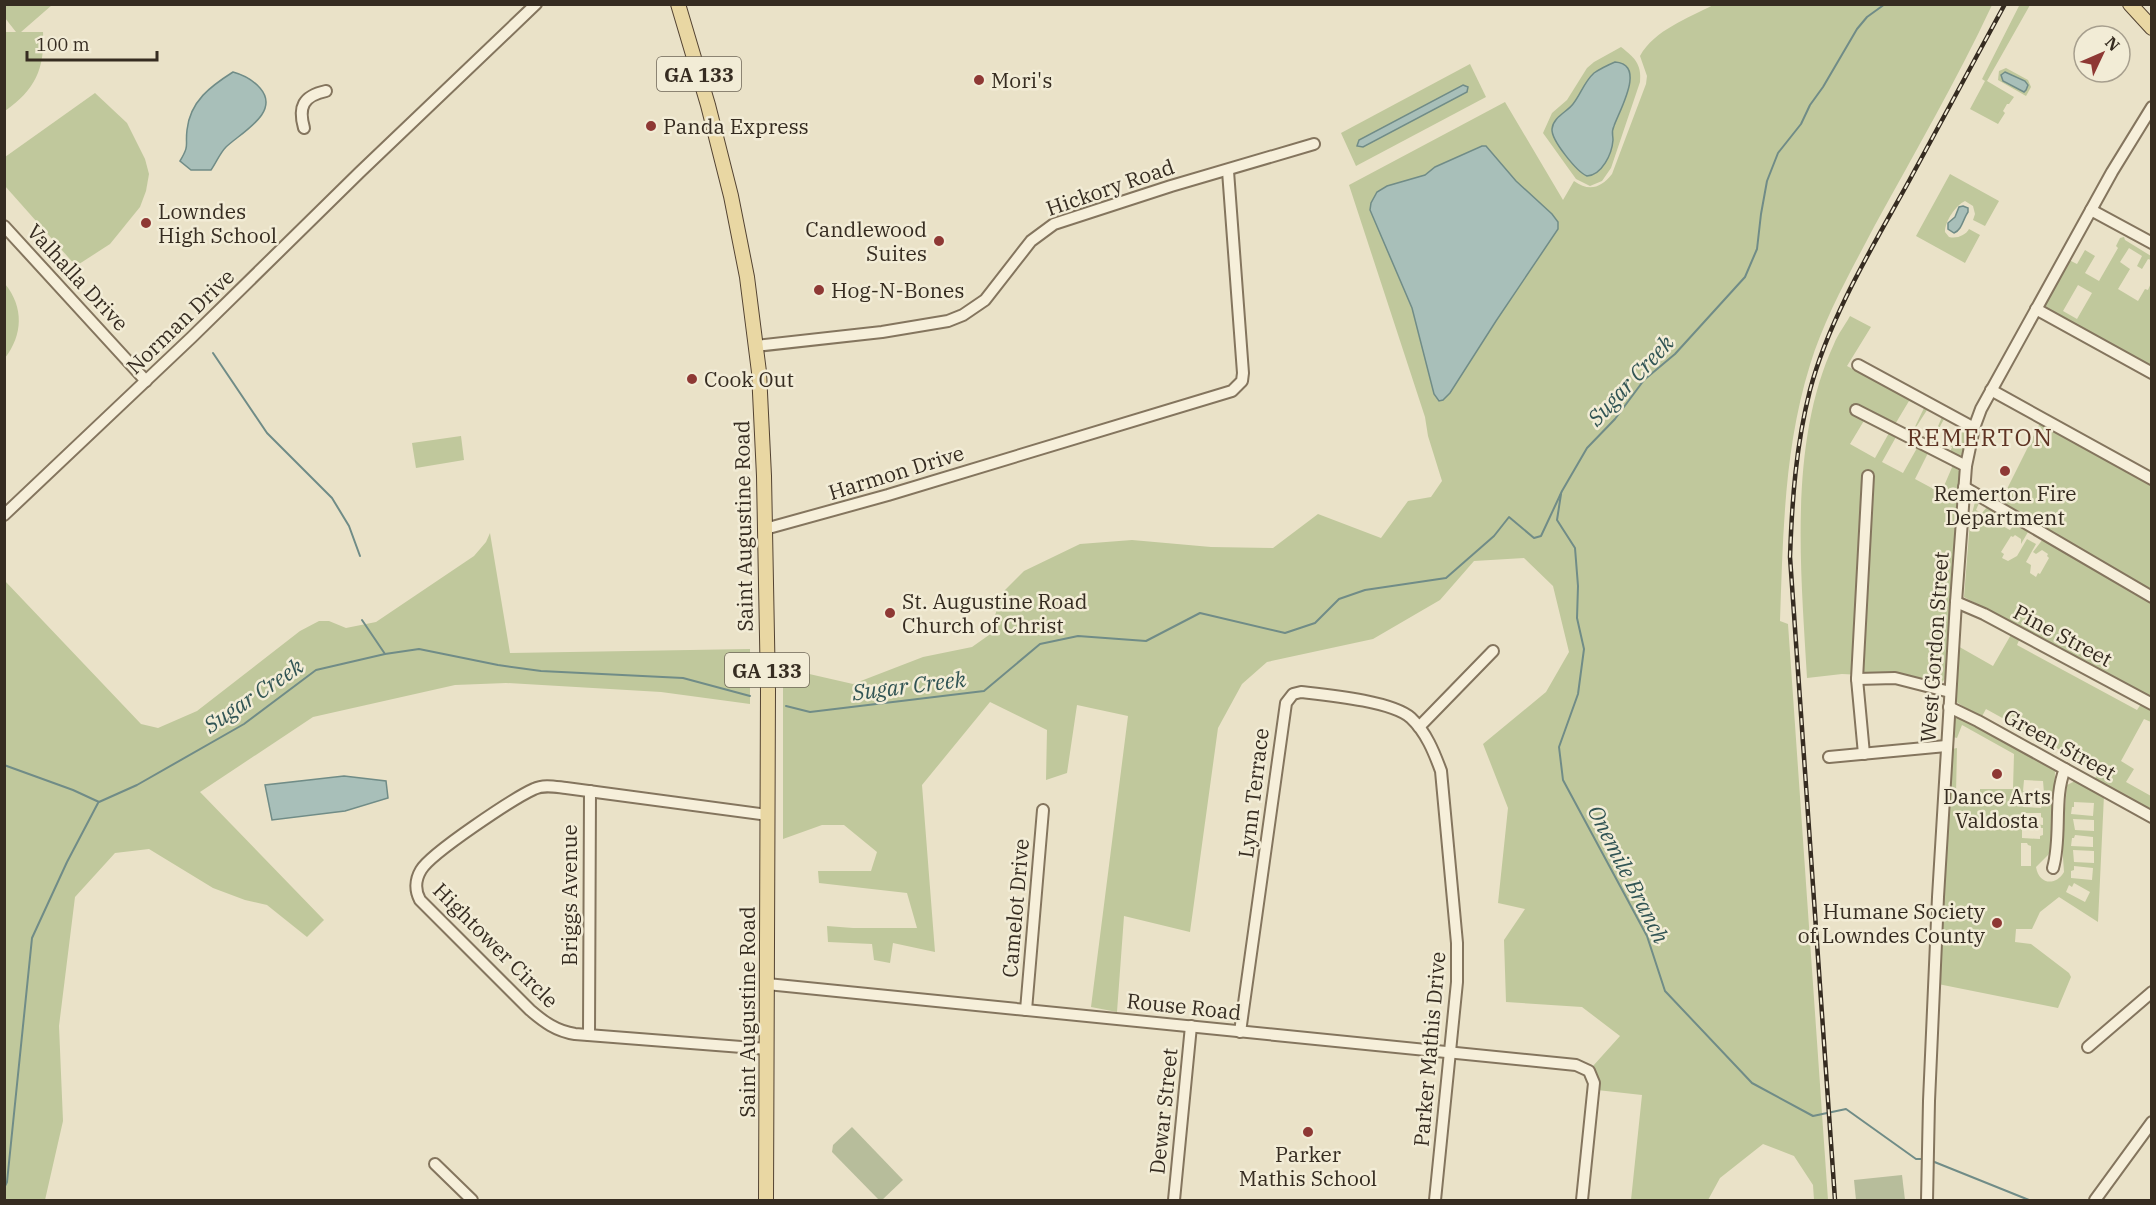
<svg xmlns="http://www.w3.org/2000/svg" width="2156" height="1205" font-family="'IBM Plex Serif',serif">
	<rect width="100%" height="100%" fill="#eae2c8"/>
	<g fill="#c0c89c" fill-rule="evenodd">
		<polygon points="2020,4 2030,5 1987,81 2014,97 2009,104 2007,104 2003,111 2005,113 1998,124 1970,109 1985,81 1982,79"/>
		<path d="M4,5H52L21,32H43C45,69 35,90 5,111V32H16L5,18Z"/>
		<path d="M1713,5H1992C1957,80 1915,152 1875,225C1851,271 1825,316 1810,365C1784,448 1783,536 1780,621L1788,624L1828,1200H1814L1813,1185L1794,1156L1763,1144L1720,1178L1708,1200H1631L1642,1095L1597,1090L1598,1076L1593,1066L1620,1036L1582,1007L1506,1002L1504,940L1525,909L1498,903L1508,808L1483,744L1546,692L1569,652L1553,586L1524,558L1474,561L1440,600L1373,639L1267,662L1242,684L1218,728L1190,932L1124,916L1117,1012L1091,1007L1128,716L1077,705L1067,773L1046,780L1047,730L990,702L922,785L935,952L893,943L890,963L874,960L872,944L828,942L827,926L853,928H917L907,893L819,883L818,871H871L877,852L844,825H822L783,839V668L853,684L923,657L972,647L989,635L1002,593L1024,571L1080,544L1132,540L1211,547L1273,548L1318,514L1381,538L1408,501L1431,497L1442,481L1428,436L1425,417L1349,185L1505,102L1563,200L1574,181C1589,192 1601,188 1612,174L1646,84L1647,76L1640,56C1654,30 1689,18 1713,5Z"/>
		<path d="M1621,47C1634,57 1642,64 1640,82L1611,168L1602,181L1590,186L1576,179L1543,133L1552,113L1567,100L1587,68L1594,62Z"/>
		<polygon points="1470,64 1486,97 1356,166 1341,133"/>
		<polygon points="2006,68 2028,80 2031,87 2026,96 1998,80 1999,71"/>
		<polygon points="95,93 127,123 145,159 149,174 146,191 140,207 110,244 76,266 5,186 5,157"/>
		<path d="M1950,174L1999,201L1985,226L1973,220L1975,214L1973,206L1965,201C1956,205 1945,221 1945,232L1949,237C1957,239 1966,235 1969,229L1980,235L1965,263L1916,236Z"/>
		<path d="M2124,237L2125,240L2151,256V260L2148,259L2142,269L2137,266L2142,256L2129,248L2120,262L2130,269L2118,289L2138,301L2145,289L2148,290L2151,283V369L2044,308V305L2067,259L2077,264L2085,250L2095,256L2085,273L2099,281L2118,248L2116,246L2120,238ZM2078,285L2092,293L2077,319L2063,311Z"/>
		<path d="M5,284C24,307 23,335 5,358L6,320L4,314Z"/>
		<path d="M1850,316L1871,327L1847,366L1965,428L1968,431L1964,452L1958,458L1949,455L1952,447L1950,446L1959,427L1944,419L1930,445L1942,417L1927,410L1911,435L1924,408L1909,401L1894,426L1855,405L1865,419L1850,444L1875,458L1889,433L1896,437L1882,462L1903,473L1917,448L1928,453L1915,479L1941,493L1953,465L1960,472L1946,677L1941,684L1936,686L1884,676L1842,674L1807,678C1801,571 1788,443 1834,344C1838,334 1845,325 1850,316Z"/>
		<polygon points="2040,423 2151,484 2151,591 2000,503"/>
		<polygon points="461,436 464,460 416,468 412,443"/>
		<polygon points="1975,502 1979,503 1976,510 1982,513 1987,507 2000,514 1997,523 2010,530 2016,523 2028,530 2028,532 2021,544 2021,539 2015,535 2013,537 2011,536 2001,552 2004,554 2002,558 2008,561 2017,556 2027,539 2036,544 2026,562 2031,565 2030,573 2036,577 2038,573 2040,574 2049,558 2047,556 2048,554 2042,550 2036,554 2033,552 2043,539 2151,601 2151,698 2144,696 1964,597 1970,521"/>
		<polygon points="490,533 510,653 750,649 750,704 661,692 506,683 455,685 313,717 200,792 324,920 307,937 267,905 245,900 213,888 149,849 115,853 75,897 59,1026 63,1121 45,1200 5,1200 5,581 141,724 158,728 197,711 300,631 319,621 329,621 346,628 376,622 474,556 486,542"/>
		<polygon points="2012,633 2020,638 2017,645 2137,710 2141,704 2151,710 2151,722 2144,719 2121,761 2134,769 2126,782 2151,796 2151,812 2094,780 2098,773 2102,775 2102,773 1986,709 1981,718 1955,701 1956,645 1993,666"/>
		<path d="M1958,715L2055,770L2053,846L2048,855L2036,867C2039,885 2056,886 2064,872L2062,843L2067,785L2075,781H2078L2104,795L2098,922L2059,897L2040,912L2032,929H2016L2015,942L2031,944L2069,973L2071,977L2058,1008L1938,984L1945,845L1952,749L1957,748L1956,794L1980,795V789H2013L2014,754L1962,725L1957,738L1953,737L1954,716ZM2024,780L2043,781L2044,793L2023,791ZM2023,795L2045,796L2044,804H2042L2041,808L2023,807ZM2074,802L2094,803L2093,816L2071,814L2072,807H2074ZM2023,813H2041V817L2043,818V825L2023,823ZM2073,819L2094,820V831L2075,830ZM2022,827L2043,828V835L2040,836V839L2022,838ZM2075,835L2093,837V847L2071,846L2072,838H2074ZM2021,843H2027L2028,845L2031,846V866H2021ZM2073,850L2094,851V863L2074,862ZM2074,866L2093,868L2092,880L2071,878V871L2074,870ZM2074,883L2090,892L2085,902L2066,892L2069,885L2072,887Z"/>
	</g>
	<g fill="#b7bd9b">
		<polygon points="852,1127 903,1180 882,1200 879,1200 832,1152 833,1145"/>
		<polygon points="1902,1175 1905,1200 1856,1200 1854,1180"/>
	</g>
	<g fill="#a8bfb9" stroke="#708c87" stroke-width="1.5">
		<path d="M1615,62C1647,64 1619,111 1614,126C1611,132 1613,135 1613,140C1612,154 1602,175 1587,176C1577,172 1551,140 1552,129C1553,117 1567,112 1573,104C1581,94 1584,82 1594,73C1600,69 1608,65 1615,62Z"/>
		<path d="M233,72C244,75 252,79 260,88C281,112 242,132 226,147C220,153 216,163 211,170H191L180,161C190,144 185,147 187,130C190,101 211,86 233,72Z"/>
		<polygon points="2005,72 2025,81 2028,85 2026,90 2024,92 2003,81 2001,75"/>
		<polygon points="1463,85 1468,87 1467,92 1363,147 1357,146 1359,140"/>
		<polygon points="1482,146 1486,146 1516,181 1552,214 1558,222 1558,229 1496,321 1450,393 1443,400 1439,401 1434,394 1412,308 1370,210 1371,203 1377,192 1387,186 1425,175 1435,167"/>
		<path d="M1963,206L1968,208V212C1963,219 1962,230 1954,233L1948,229V223L1955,217L1959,207Z"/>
		<polygon points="344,776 386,781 388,798 345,811 272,820 265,785"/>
	</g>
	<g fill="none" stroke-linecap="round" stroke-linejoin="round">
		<g stroke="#708c87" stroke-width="2">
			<polyline points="213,353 267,433 332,498 349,526 360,556"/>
			<polyline points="1561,494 1557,520 1575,548 1578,586 1577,618 1584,649 1578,694 1559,747 1563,780 1647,936 1665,991 1752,1083 1813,1116 1846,1109 1916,1159 1924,1159"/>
			<polyline points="362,620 385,654"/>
			<polyline points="786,706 810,712 984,691 1040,644 1078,636 1146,641 1200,613 1285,633 1315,623 1339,599 1365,590 1446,578 1494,536 1509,517 1534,538 1541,536 1562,491 1587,448 1615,419 1644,380 1675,354 1745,277 1757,249 1761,214 1767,181 1778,153 1801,124 1810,105 1823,87 1857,29 1867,17 1885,4"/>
			<polyline points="4,765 73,790 99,802 137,785 244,724 316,670 385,654 419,649 498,665 541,671 683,678 750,696"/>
			<polyline points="1932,1161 2029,1200"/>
			<polyline points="4,1188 7,1182 32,938 67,862 98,803"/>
		</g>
		<g stroke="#84755e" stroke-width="14">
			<g id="minor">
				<path d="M304,128C298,107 303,96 326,91"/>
				<polyline points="2091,210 2152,243"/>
				<polyline points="4,226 146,381"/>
				<polyline points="2036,309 2152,373"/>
				<polyline points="756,346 882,332 948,321 963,315 985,300 1031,241 1054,224 1171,186 1314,144"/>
				<polyline points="1858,365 1974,428"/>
				<polyline points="1991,390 2152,479"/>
				<polyline points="1856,410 1966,466"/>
				<polyline points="1964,487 2152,597"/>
				<polyline points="4,515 192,337 360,172 536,4"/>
				<polyline points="765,529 888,495 1232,391 1242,381 1243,373 1228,171"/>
				<polyline points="1956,602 1984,614 2152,704"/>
				<polyline points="1857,679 1895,678 1950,692"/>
				<polyline points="1949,707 1978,721 2152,817"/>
				<polyline points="1419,727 1493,651"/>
				<polyline points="1864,754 1857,679 1868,476"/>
				<polyline points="1829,757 1946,746"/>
				<path d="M2053,868C2062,837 2053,797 2065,769"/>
				<polyline points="767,984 1576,1065 1589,1071 1594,1083 1582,1200"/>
				<polyline points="1026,1010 1043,810"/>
				<path d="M1240,1032L1286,703L1293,694L1301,692C1327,695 1392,701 1411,718C1426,732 1434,752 1441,771L1457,943V982L1435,1200"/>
				<polyline points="589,1035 590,791"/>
				<polyline points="2088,1047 2152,992"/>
				<path d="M767,1049L575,1034C556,1031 544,1022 530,1010L420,900C415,891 415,880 421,870C431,853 514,798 534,789C544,784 556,787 566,788L768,815"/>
				<polyline points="435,1164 472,1200"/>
				<polyline points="1174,1200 1191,1026"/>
				<polyline points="1927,1200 1929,1101 1938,897 1956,602 1966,466 1974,428 1981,409 2112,172 2152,107"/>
				<polyline points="2095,1200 2152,1122"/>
			</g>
		</g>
		<g stroke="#534332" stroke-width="16">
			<g id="major">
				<polyline points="678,4 708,105 731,196 747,277 759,372 764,476 768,690 766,1200"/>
				<polyline points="2130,4 2152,28"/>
			</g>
		</g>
		<use href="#minor" stroke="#f6efda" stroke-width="10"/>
		<use href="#major" stroke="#e9d7a3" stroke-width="14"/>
		<g stroke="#362c21" stroke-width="4.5">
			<path id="rail" d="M1835,1200L1790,557C1792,500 1796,445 1810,390C1829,318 1873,246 1909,181C1941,122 1973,63 2005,4"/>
		</g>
		<use href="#rail" stroke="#f2ecd6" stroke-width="2" stroke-dasharray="7" stroke-linecap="butt"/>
	</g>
	<g fill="#8e3834" stroke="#f2ecd6" stroke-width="2">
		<circle cx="979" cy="80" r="6"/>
		<circle cx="651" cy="126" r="6"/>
		<circle cx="146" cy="223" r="6"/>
		<circle cx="939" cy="241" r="6"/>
		<circle cx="819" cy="290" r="6"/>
		<circle cx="692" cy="379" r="6"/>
		<circle cx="2005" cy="471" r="6"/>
		<circle cx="890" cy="613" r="6"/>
		<circle cx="1997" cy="774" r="6"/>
		<circle cx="1997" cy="923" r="6"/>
		<circle cx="1308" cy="1132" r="6"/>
	</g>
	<g text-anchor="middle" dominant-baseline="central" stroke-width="5" stroke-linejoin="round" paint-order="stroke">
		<g fill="#f2ecd6" stroke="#6e6657" stroke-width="1.5">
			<rect x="657" y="57" width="84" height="34" rx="4.5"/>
			<rect x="725" y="653" width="84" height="34" rx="4.5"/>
		</g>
		<g font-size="20" font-weight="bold" fill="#362c21">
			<text x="699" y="74">GA 133</text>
			<text x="767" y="670">GA 133</text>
		</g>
		<g font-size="21" fill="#362c21" stroke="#f2ecd6" text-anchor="start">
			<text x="991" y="80">Mori's</text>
			<text x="663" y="126">Panda Express</text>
			<text x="158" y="211">Lowndes<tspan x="158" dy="24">High School</tspan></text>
			<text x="927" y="229" text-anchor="end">Candlewood<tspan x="927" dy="24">Suites</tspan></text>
			<text x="831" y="290">Hog-N-Bones</text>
			<text x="704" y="379">Cook Out</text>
			<text x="2005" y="493" text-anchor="middle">Remerton Fire<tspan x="2005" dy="24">Department</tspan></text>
			<text x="902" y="601">St. Augustine Road<tspan x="902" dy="24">Church of Christ</tspan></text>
			<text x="1997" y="796" text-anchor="middle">Dance Arts<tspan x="1997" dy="24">Valdosta</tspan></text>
			<text x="1985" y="911" text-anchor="end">Humane Society<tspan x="1985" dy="24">of Lowndes County</tspan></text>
			<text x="1308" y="1154" text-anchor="middle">Parker<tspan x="1308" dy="24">Mathis School</tspan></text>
		</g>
		<g font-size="21" fill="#362c21" stroke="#f2ecd6">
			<text transform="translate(1110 187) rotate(-19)">Hickory Road</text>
			<text transform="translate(78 277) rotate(47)">Valhalla Drive</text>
			<text transform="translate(180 321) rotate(-44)">Norman Drive</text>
			<text transform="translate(896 472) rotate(-17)">Harmon Drive</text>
			<text transform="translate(743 526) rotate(-91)">Saint Augustine Road</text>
			<text transform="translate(2063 635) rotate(28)">Pine Street</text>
			<text transform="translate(1934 647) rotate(-86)">West Gordon Street</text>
			<text transform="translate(2060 744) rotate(29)">Green Street</text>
			<text transform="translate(1253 793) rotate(-83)">Lynn Terrace</text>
			<text transform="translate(569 895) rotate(-90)">Briggs Avenue</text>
			<text transform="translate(1015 908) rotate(-85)">Camelot Drive</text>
			<text transform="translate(496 945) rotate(45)">Hightower Circle</text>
			<text transform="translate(1184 1006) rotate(6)">Rouse Road</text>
			<text transform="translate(747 1012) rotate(-90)">Saint Augustine Road</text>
			<text transform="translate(1429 1049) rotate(-85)">Parker Mathis Drive</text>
			<text transform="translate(1163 1111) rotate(-84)">Dewar Street</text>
		</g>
		<g font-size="22" font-style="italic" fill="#315454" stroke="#f2ecd6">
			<text transform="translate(1630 380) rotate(-47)">Sugar Creek</text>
			<text transform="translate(909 685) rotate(-7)">Sugar Creek</text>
			<text transform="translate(253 695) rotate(-34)">Sugar Creek</text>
			<text transform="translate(1629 874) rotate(63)">Onemile Branch</text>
		</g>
		<g font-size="24" letter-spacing="1.5" fill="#5f3424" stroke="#f2ecd6">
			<text x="1980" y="437">REMERTON</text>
		</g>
	</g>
	<rect width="2156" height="1205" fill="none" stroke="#362c21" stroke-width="12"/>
	<g transform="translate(2102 54) rotate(46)"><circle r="28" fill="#f2ecd6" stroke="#a79f8e" stroke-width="1.5"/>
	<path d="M0-4.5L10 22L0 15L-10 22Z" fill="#8e3834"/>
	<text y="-9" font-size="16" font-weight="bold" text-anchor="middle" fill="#362c21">N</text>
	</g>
	<path d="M27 51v9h130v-9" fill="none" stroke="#362c21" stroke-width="3"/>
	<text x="36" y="51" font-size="18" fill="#362c21" stroke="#f2ecd6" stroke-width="4.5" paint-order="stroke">100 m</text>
</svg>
